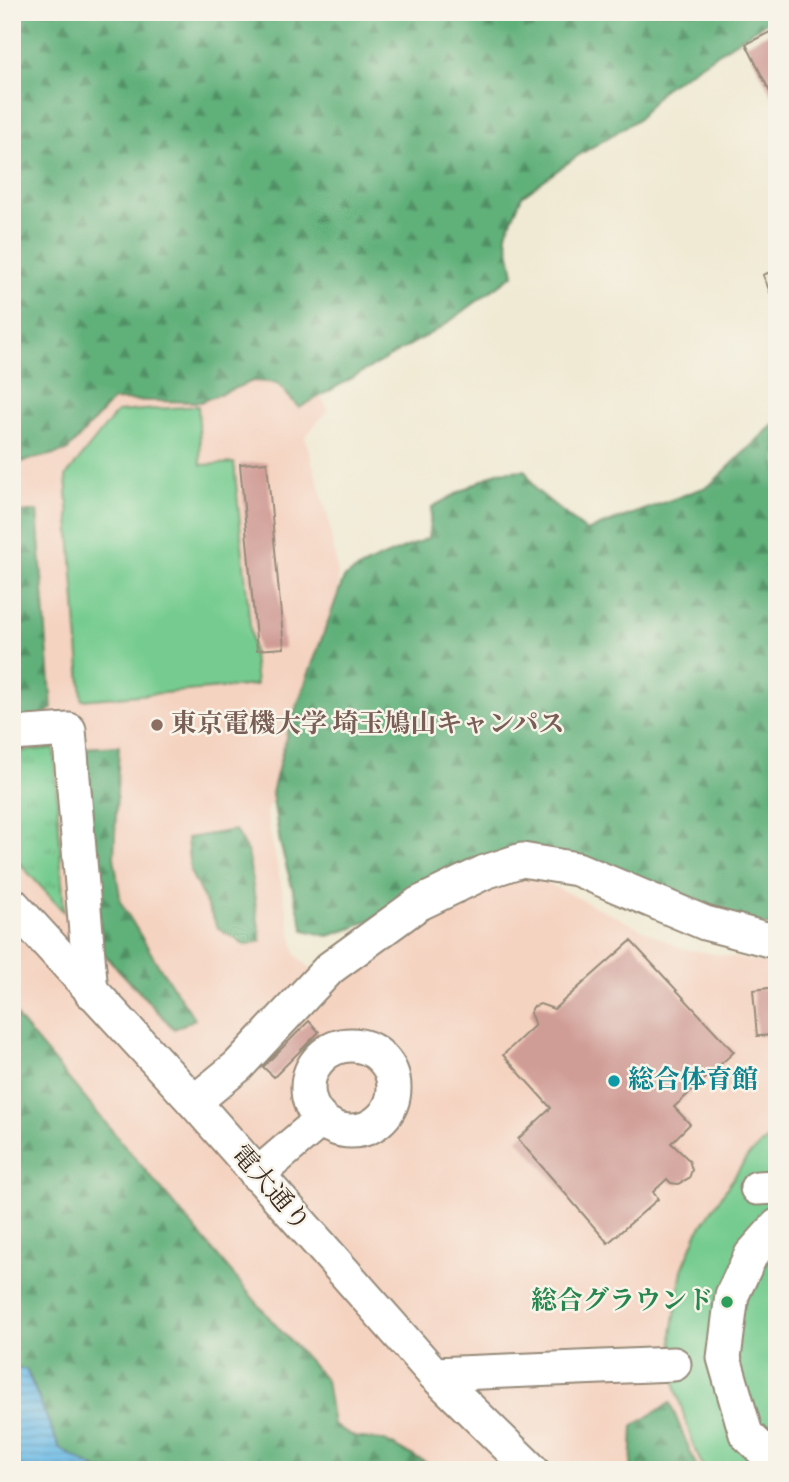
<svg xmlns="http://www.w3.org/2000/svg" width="789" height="1482" font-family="Vollkorn,'Noto Serif JP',serif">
	<defs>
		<pattern id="grass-tufts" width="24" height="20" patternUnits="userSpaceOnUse" patternTransform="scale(1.75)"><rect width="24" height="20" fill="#76cc90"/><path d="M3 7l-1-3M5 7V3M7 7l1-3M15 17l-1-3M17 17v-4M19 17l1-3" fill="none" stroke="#67af7c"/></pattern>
		<pattern id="forest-firs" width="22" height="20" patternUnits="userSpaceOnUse" patternTransform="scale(1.75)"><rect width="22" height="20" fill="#60b07a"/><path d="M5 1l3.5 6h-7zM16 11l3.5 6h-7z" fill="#508f63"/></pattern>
		<pattern id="water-rules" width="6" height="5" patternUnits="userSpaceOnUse" patternTransform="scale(1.75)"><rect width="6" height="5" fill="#6cbbe7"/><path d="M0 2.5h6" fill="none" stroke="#5a98bb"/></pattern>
	</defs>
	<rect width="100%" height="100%" fill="#f7f3e8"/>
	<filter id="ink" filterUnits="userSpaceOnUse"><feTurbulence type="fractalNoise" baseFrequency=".0143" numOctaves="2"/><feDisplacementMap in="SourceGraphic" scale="14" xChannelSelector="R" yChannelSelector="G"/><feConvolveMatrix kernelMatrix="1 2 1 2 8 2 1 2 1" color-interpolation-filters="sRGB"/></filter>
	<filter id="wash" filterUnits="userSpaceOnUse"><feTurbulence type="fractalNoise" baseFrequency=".00686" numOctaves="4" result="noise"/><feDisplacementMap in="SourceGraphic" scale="28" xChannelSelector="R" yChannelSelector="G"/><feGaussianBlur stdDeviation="1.57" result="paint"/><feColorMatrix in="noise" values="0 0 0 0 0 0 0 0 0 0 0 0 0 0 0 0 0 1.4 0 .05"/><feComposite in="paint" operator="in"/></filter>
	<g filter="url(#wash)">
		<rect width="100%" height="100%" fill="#f0ead4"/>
		<polygon fill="#f5d3c1" points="12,12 272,299 328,410 305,437 328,517 338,574 340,638 266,813 296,955 330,987 421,919 522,871 681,948 777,965 777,1470 12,1470"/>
		<polygon fill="url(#grass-tufts)" stroke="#587b57" stroke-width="2" points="54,748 64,912 12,855 12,752"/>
		<g fill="url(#forest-firs)" stroke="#4e6d4c" stroke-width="2">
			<polygon points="12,12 777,12 777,15 663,89 638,119 576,157 522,196 506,233 514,274 442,327 299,408 277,383 253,381 200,402 113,400 67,451 12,464 12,389 18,375 12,368"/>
			<path d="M777,421V928L744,920L664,886L539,848L504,857L353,928L328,936L304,930L280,843L272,793L287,733L344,578C369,560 400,551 428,538L432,507L497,472L525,470L536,490L586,531L709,486Z"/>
			<polygon points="37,511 52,709 33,722 12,726 12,514"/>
			<polygon points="119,746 114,857 121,903 157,963 195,1019 174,1029 103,953 82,748"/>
			<polygon points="235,830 248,853 261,941 246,945 218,928 190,871 187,838"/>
			<polygon points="12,1008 19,1020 273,1322 326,1380 333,1425 355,1437 385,1441 440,1470 98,1470 60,1449 27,1370 12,1369"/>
			<polygon points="670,1403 698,1470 631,1470 633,1426"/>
		</g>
		<g fill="#76cc90" stroke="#587b57" stroke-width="2">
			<polygon points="198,406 201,465 234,463 256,685 82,700 66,476 117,412"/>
			<polygon points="777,1131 777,1470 704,1470 692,1442 676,1389 672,1334 682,1270 697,1233 748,1156"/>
		</g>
		<polygon fill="url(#water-rules)" stroke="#547282" stroke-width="2" points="12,1369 26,1369 60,1449 98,1470 24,1470 19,1467 12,1436"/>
		<g id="blocks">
			<g fill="#d09d96">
				<polygon points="770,32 777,46 777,106 746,44"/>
				<polygon points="777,269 777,309 763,275"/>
				<polygon points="267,462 284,648 257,650 240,464"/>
				<polygon points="631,941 734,1052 674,1107 690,1124 671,1143 689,1160 692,1170 689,1178 678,1184 671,1183 667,1179 653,1192 658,1199 608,1243 518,1139 551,1108 503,1055 535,1025 530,1013 533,1007 540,1004 554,1009"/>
				<polygon points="777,987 777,1035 757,1036 753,990"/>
				<polygon points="309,1021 319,1032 274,1077 263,1067"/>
			</g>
		</g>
	</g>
	<g filter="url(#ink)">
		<use href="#blocks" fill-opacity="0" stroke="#968a79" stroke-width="2"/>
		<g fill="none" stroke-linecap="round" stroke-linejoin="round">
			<g stroke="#968a79" stroke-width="37">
				<g id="minor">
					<polyline points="12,734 69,730 91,992"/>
					<polyline points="12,904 194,1102 434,1374 532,1470"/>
					<circle cx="351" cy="1088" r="43"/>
					<polyline points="194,1102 238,1066 330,968 418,904 485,872 522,860 577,869 705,923 777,942"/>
					<polyline points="257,1175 321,1120"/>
					<polyline points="757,1188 777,1187"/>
					<polyline points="777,1226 751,1255 732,1295 724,1358 746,1434 777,1464"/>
					<polyline points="434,1374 674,1364"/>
				</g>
			</g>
			<use href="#minor" stroke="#fff" stroke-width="33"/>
		</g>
	</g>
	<circle fill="#8d6e63" stroke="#f7f3e8" stroke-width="2.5" cx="157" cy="725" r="7"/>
	<circle fill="#0f9aa8" stroke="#f7f3e8" stroke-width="2.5" cx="614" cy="1081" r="7"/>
	<circle fill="#2e9e5b" stroke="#f7f3e8" stroke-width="2.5" cx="727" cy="1302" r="7"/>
	<g text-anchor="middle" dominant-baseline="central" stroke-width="5" stroke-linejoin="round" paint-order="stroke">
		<g font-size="26" font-weight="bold" fill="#785e54" stroke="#f7f3e8" text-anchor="start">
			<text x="171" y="725">東京電機大学 埼玉鳩山キャンパス</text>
		</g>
		<g font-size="26" font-weight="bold" fill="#0d838f" stroke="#f7f3e8" text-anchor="start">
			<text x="628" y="1081">総合体育館</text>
		</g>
		<g font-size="26" fill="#3b2a1e" stroke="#f7f3e8">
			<text transform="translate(270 1189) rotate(49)">電大通り</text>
		</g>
		<g font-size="26" font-weight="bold" fill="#27864d" stroke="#f7f3e8" text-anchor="end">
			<text x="713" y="1302">総合グラウンド</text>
		</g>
	</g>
	<rect width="789" height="1482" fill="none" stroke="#f7f3e8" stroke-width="42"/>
</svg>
